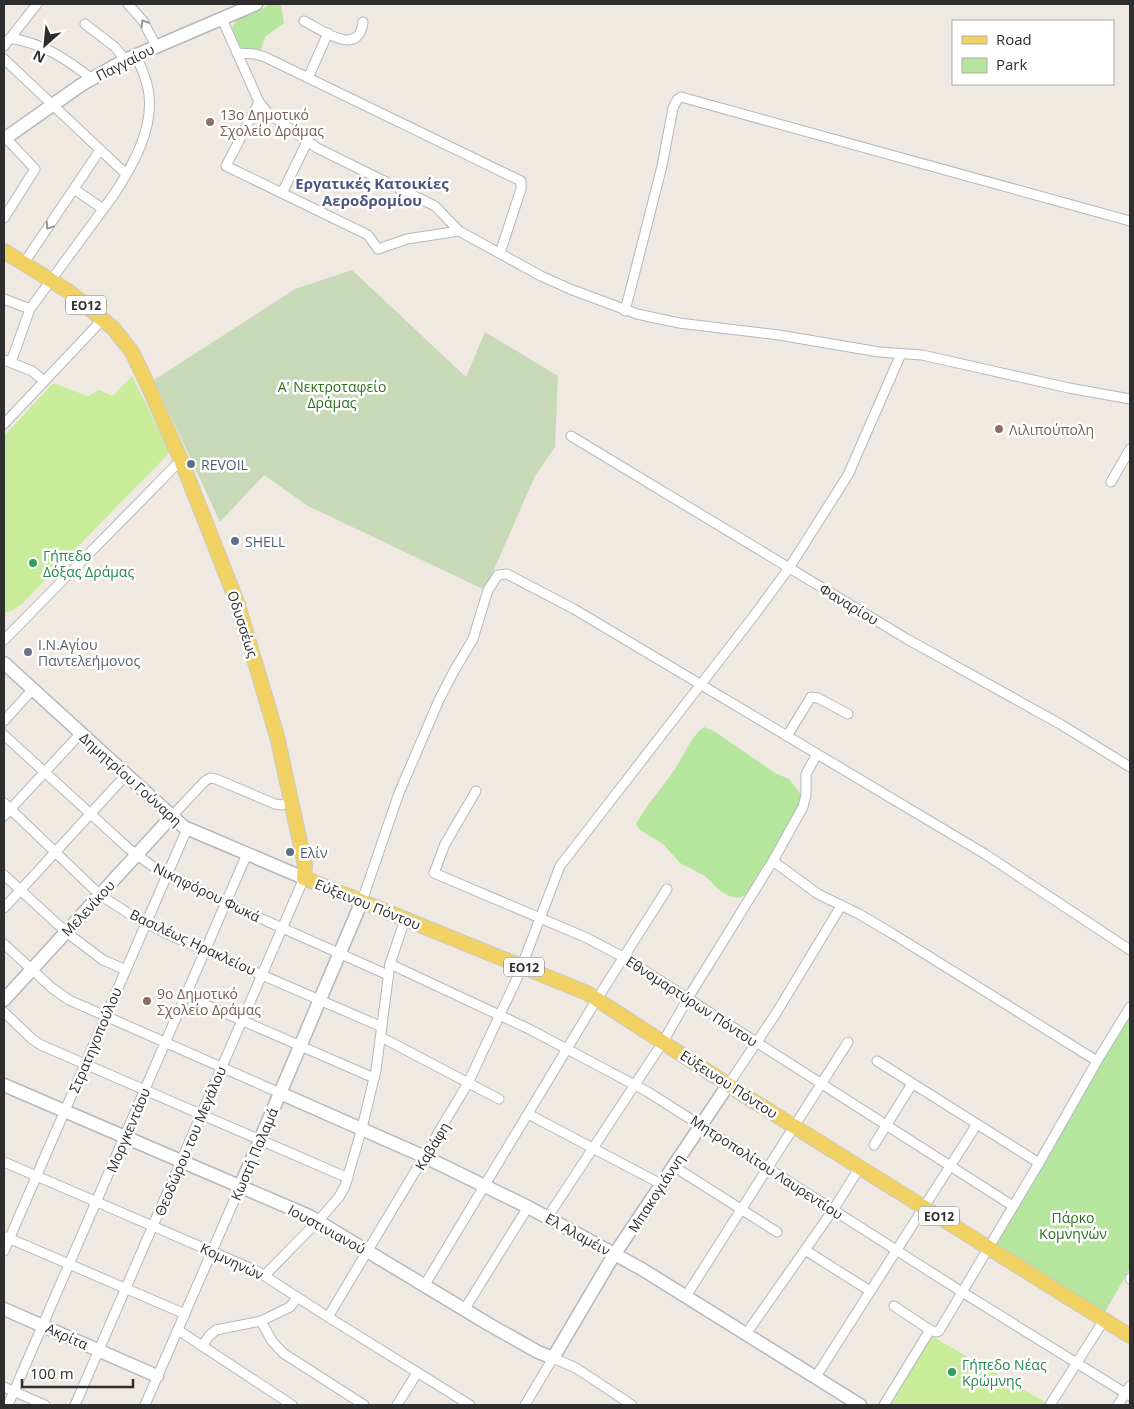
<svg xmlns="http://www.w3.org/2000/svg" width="1134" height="1409" font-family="'Open Sans',sans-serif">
	<rect width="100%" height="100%" fill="#efe9e1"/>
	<g fill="#b6e59e">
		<path d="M270,4H281L284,23L265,37L260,52L240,47L232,30C234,13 259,14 270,4Z"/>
		<path d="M704,727L714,731L775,773L789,779L801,794V804L753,887L746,895L739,898L729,896L719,890L705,876L680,863L663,844L640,830L636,824C647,804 662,788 675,769C684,755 690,738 704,727Z"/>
		<polygon points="1130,1008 1130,1268 1105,1312 993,1243"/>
	</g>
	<polygon fill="#c8d9b8" points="352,270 466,377 485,332 558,376 555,447 535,476 485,590 308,506 264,475 220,522 154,380 295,289"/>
	<g fill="#c9ec9a">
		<polygon points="132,376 170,452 22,604 11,611 4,613 4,436 53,383 88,396 99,390 113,396"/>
		<polygon points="931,1336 940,1341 1045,1402 1043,1405 891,1405"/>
	</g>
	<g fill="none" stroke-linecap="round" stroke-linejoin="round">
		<g stroke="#b4b7c1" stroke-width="11">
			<g id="street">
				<polyline points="128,4 143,21 156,46"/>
				<polyline points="222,19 259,102 268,113 317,148 435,206 459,231"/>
				<path d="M304,21C322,30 359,58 363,22"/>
				<polyline points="85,24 115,47 125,60"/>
				<path d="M10,38C44,44 65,58 92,79"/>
				<polyline points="4,46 37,4"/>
				<polyline points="237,53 255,54 265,57 521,181 521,189 500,253"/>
				<polyline points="4,59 126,174"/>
				<polyline points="308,78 328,33"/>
				<polyline points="259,102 226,166 368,235 378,249 407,239 459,231 541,276 570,289 637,314 679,323 779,335 879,352 922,355 1069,388 1130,399"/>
				<polyline points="4,136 35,169 4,218"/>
				<polyline points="74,189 103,209"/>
				<polyline points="282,193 307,142"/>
				<polyline points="24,263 100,150"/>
				<polyline points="4,299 30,309"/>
				<polyline points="625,311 662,166 673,108 677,100 681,97 1130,221"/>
				<polyline points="4,360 32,371 44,381"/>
				<path d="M11,362L30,309L115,193C133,165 153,130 149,95C148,81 141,68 136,55"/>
				<polyline points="4,424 103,319"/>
				<polyline points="571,436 907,639 1060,724 1130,767"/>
				<polyline points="1111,482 1130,449"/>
				<polyline points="4,640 181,460"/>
				<polyline points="4,721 32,690"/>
				<polyline points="4,735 128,848 155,868 226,903 388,975"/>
				<polyline points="787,736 811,697 818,698 848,714"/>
				<polyline points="817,754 806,774 806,795 803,807 774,859 777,864 818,894 859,914 893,934 1097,1061 1039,1163 939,1331 936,1332 930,1330 894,1306"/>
				<polyline points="476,791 445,844 434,873 587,938 623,957 1013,1206"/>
				<polyline points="4,803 100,895 131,915 165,933 382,1027"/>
				<polyline points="4,816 81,733"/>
				<polyline points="172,816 205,781 210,778 216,779 275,804 282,805 292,802"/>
				<polyline points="4,875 66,932 103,960 126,970"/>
				<polyline points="362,901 399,793 439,700 454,671 473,639 488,590 498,575 507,574 574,609 985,854 1130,950"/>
				<polyline points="4,908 126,775"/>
				<polyline points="4,944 52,988 69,1000 280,1093"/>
				<polyline points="390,964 529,1029 648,1092 962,1292 1130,1396"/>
				<polyline points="186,996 374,1078"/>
				<polyline points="4,1012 32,1039 41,1045 348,1178"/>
				<polyline points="381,1037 499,1099"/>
				<polyline points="877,1061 1039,1163"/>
				<polyline points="1097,1061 1130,1007"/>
				<polyline points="728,1085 775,1015 841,906"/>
				<polyline points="528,1114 661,1184"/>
				<polyline points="874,1145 912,1084"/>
				<polyline points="4,1162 257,1271 328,1317 470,1405"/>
				<polyline points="673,1166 777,1232"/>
				<polyline points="547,1218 663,1042 688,998 774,859"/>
				<polyline points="6,1237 185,1314"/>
				<polyline points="805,1250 870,1291"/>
				<polyline points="4,1251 187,829"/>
				<polyline points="265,1275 318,1221 339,1197 345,1186 362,1128 376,1070 390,964 405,919"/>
				<polyline points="1130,1278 1130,1279"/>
				<polyline points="424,1286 597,999 667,889"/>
				<polyline points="686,1296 848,1042"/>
				<polyline points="464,1310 528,1207"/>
				<polyline points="328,1317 468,1083 518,976 560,866 753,617 789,568 848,475 901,354"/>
				<polyline points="261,1321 272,1341 283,1353 364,1405"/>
				<polyline points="178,1330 292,1405"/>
				<polyline points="746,1334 833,1210 860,1167"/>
				<polyline points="202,1346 209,1336 216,1330 261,1321 290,1307 297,1298"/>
				<polyline points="815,1378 977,1124"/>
				<polyline points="4,1387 45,1405"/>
				<polyline points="8,1405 247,854"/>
				<polyline points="75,1405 304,878"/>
				<polyline points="145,1405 240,1187"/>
				<polyline points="397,1405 417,1373"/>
				<polyline points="525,1405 553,1358 576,1368 632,1405"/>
				<polyline points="884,1405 930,1330"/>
				<polyline points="1050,1405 1104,1320"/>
				<polyline points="1118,1405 1130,1386"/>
			</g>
		</g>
		<g stroke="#b4b7c1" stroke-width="15">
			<g id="secondary">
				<polyline points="4,139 81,85 125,60 256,4"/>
				<polyline points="4,663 184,827 304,878"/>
				<polyline points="4,1000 172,816"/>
				<polyline points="4,1085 309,1216 490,1325 538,1352 553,1358 612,1258 728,1085"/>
				<polyline points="280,1093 425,1157 528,1207 640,1268 860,1405"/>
				<polyline points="240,1187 362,901"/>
				<polyline points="4,1309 157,1376"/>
			</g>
		</g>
		<g stroke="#c9c9c9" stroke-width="16">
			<polyline id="primary" points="4,251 68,291 113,328 132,352 146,381 181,460 237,602 277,736 305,865 304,878 587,993 747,1097 1130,1336"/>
		</g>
		<use href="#street" stroke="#fff" stroke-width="9"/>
		<use href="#secondary" stroke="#fff" stroke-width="12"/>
		<use href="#primary" stroke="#f2d163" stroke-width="14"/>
	</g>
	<defs><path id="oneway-chevron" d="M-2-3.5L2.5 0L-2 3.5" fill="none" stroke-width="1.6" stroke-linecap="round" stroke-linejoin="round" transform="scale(1.25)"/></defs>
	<g stroke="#969696">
		<use href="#oneway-chevron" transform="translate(144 23) rotate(-121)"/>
		<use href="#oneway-chevron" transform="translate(49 226) rotate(124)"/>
	</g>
	<g fill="#8d6e63" stroke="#fff" stroke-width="2">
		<circle cx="210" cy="122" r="5"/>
		<circle cx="999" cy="429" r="5"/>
		<circle cx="147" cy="1001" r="5"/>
	</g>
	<g fill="#5c6f8a" stroke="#fff" stroke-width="2">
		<circle cx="191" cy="464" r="5"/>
		<circle cx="235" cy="541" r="5"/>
		<circle cx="290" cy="852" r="5"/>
	</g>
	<g fill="#2e9e5b" stroke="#fff" stroke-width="2">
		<circle cx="33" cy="563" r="5"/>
		<circle cx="952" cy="1372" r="5"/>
	</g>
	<circle fill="#6b7280" stroke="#fff" stroke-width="2" cx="28" cy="652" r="5"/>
	<g text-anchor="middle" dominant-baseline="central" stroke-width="5" stroke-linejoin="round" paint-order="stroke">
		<g fill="#fff" stroke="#6d6d6d" stroke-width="1">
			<rect x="66" y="295.5" width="40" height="19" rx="4"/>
			<rect x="504" y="957.5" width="40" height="19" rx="4"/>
			<rect x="919" y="1206.5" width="40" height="19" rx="4"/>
		</g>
		<g font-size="12" font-weight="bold" fill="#2e2e2e">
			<text x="86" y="305">ΕΟ12</text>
			<text x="524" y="967">ΕΟ12</text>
			<text x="939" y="1216">ΕΟ12</text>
		</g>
		<g font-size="14" fill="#2e2e2e" stroke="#fff">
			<text transform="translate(125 62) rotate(-27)">Παγγαίου</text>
			<text transform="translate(849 604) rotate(31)">Φαναρίου</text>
			<text transform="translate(243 624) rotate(72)">Οδυσσέως</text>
			<text transform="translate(131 779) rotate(42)">Δημητρίου Γούναρη</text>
			<text transform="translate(207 892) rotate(26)">Νικηφόρου Φωκά</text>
			<text transform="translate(368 904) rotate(22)">Εύξεινου Πόντου</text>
			<text transform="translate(88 908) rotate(-47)">Μελενίκου</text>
			<text transform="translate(193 942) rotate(25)">Βασιλέως Ηρακλείου</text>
			<text transform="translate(692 1001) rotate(33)">Εθνομαρτύρων Πόντου</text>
			<text transform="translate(95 1040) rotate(-67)">Στρατηγοπούλου</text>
			<text transform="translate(729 1084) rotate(33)">Εύξεινου Πόντου</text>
			<text transform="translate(128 1130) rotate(-67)">Μοργκεντάου</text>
			<text transform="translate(190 1141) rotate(-67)">Θεοδώρου του Μεγάλου</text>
			<text transform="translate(432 1146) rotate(-59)">Καβάφη</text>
			<text transform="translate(254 1154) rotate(-67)">Κωστή Παλαμά</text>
			<text transform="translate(767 1167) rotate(33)">Μητροπολίτου Λαυρεντίου</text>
			<text transform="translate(656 1193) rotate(-57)">Μπακογιάννη</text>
			<text transform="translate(327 1229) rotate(29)">Ιουστινιανού</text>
			<text transform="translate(578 1234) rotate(29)">Ελ Αλαμέιν</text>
			<text transform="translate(232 1261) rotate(25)">Κομνηνών</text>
			<text transform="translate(67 1336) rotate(24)">Ακρίτα</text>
		</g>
		<g font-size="14" fill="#785e54" stroke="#fff" text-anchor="start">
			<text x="220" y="114">13ο Δημοτικό<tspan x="220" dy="16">Σχολείο Δράμας</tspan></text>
			<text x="1009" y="429">Λιλιπούπολη</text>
			<text x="157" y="993">9ο Δημοτικό<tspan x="157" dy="16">Σχολείο Δράμας</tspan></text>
		</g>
		<g font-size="14" fill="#2c6e1b" stroke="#fff">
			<text x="332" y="386">Α' Νεκτροταφείο<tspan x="332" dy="16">Δράμας</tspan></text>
			<text x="1073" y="1217">Πάρκο<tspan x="1073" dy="16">Κομνηνών</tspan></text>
		</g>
		<g font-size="14" fill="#4e5e75" stroke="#fff" text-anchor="start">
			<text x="201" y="464">REVOIL</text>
			<text x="245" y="541">SHELL</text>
			<text x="300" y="852">Ελίν</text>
		</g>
		<g font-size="14" fill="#27864d" stroke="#fff" text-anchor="start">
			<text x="43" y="555">Γήπεδο<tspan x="43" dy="16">Δόξας Δράμας</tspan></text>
			<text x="962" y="1364">Γήπεδο Νέας<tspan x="962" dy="16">Κρώμνης</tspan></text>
		</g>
		<g font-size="14" fill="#5b616d" stroke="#fff" text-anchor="start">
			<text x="38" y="644">Ι.Ν.Αγίου<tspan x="38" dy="16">Παντελεήμονος</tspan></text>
		</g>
		<g font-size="15" font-weight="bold" fill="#4d5680" stroke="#fff">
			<text x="372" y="183">Εργατικές Κατοικίες<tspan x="372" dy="17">Αεροδρομίου</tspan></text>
		</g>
	</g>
	<rect width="1134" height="1409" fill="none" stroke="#2e2e2e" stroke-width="10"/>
	<rect x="952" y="20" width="162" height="65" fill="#ffffff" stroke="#ababab"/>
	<rect x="962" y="36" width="25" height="8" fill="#f2d163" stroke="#ababab"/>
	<text x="996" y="45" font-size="15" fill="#2e2e2e">Road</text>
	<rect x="962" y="58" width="25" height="15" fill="#b6e59e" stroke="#ababab"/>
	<text x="996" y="70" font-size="15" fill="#2e2e2e">Park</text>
	<g transform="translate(45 45) rotate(207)" stroke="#ffffff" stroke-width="4" paint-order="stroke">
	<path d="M0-4L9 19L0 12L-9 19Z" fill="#2e2e2e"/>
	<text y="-8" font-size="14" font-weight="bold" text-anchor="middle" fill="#2e2e2e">N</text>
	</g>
	<path d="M22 1379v8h111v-8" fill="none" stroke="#2e2e2e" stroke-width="2.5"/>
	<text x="30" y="1379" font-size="15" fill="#2e2e2e" stroke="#ffffff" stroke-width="4" paint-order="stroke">100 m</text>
</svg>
